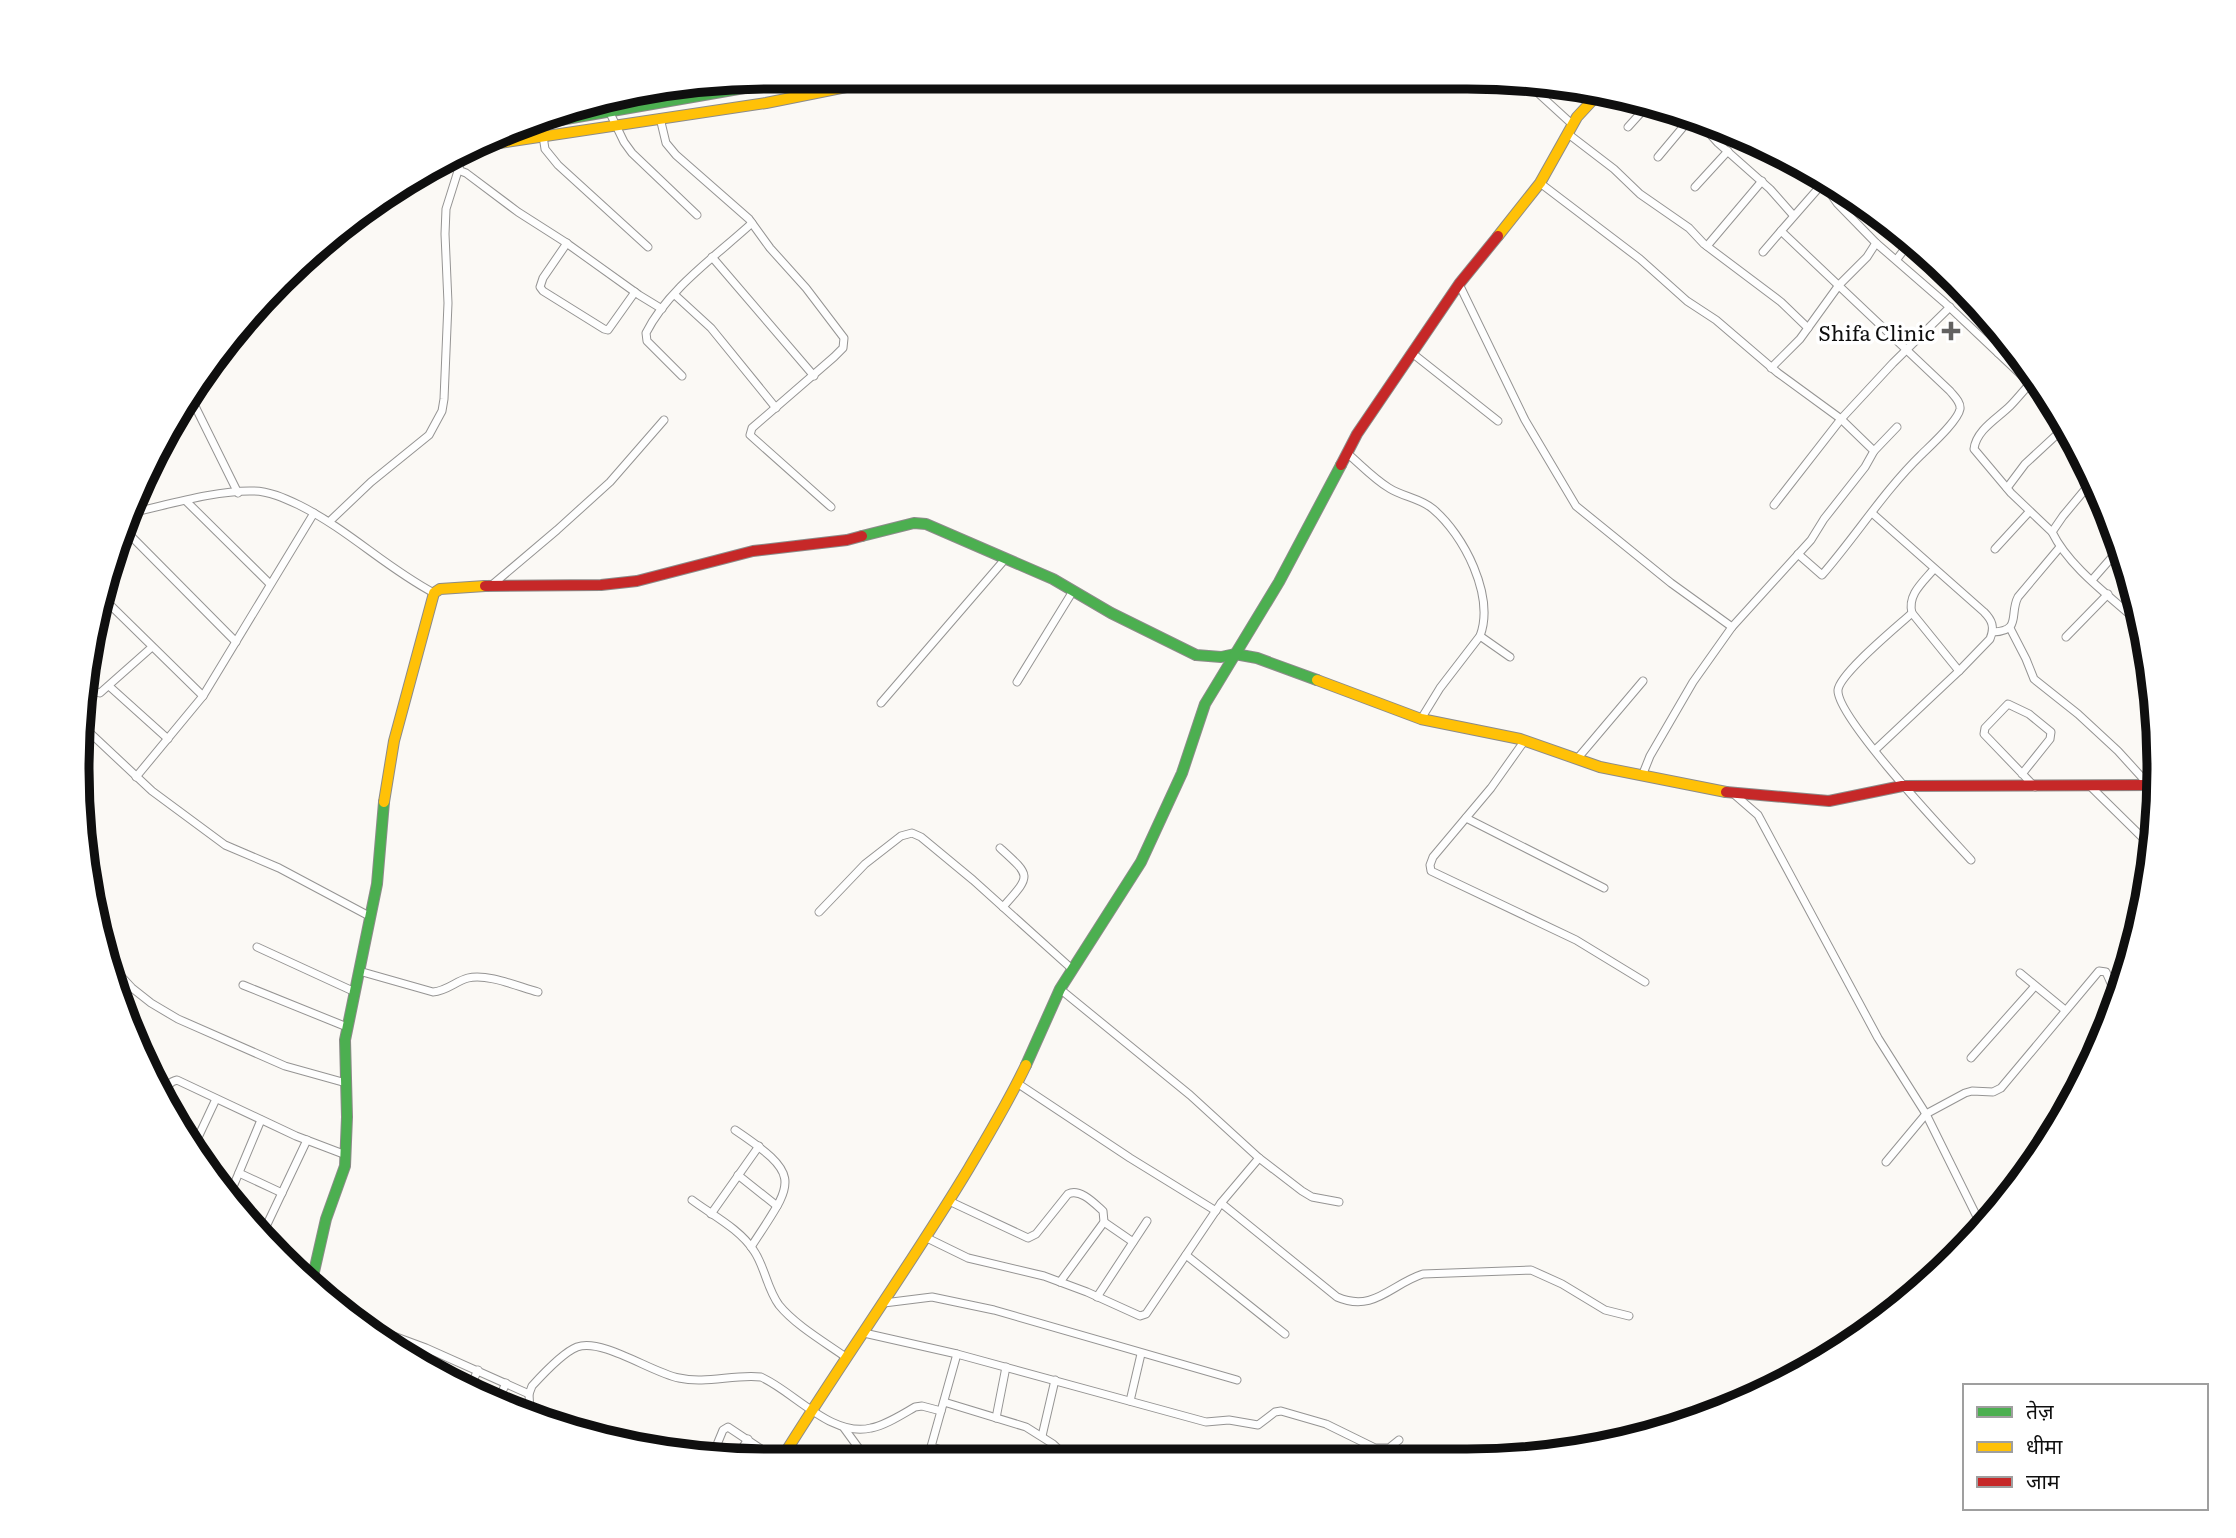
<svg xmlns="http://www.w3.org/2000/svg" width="2236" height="1538" font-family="Literata,'Noto Sans Devanagari',serif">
	<rect width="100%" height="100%" fill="#fbf9f5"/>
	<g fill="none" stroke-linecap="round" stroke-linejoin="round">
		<g stroke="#959493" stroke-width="9">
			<g id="street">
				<polyline points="1527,83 1573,125"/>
				<polyline points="609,111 624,142 632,153 697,215"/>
				<polyline points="660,118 666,143 676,155 749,219 770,248 806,288 844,338 843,348 834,357 752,428 750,435 831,507"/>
				<polyline points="1701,124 1718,143 1770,189 1793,215"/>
				<polyline points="1628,127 1647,106"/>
				<polyline points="1567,133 1614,169 1640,194 1689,228 1704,244 1781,302 1808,328"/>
				<polyline points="543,136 545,149 558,165 648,247"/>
				<polyline points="1778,156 1781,153"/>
				<polyline points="1658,157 1689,120"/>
				<polyline points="458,170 466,173 518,212 565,242 639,295 662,309"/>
				<polyline points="1826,179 1823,183 1837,203 1876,243 1944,302 2053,405"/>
				<polyline points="1540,183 1640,259 1687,301 1716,320 1778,373 1841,419 1874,451 1865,467 1824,519 1811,540 1732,627 1693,682 1650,756 1642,776"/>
				<polyline points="1695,187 1728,151"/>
				<polyline points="567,243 543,278 540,287 543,291 604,329 608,330 635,292"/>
				<polyline points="1707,246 1762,181"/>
				<polyline points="1763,252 1781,231"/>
				<polyline points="712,257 814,376"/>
				<polyline points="1897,259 1910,242"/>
				<polyline points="1459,284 1525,420 1576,506 1671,583 1732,627"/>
				<polyline points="675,295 711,328 776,408"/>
				<polyline points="1412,353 1498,421"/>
				<polyline points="1998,353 2008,343"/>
				<polyline points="1771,368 1800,339 1839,285 1867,257 1876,243"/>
				<path d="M682,376L647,341L646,333C668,289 716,256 752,223"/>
				<path d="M2030,384C2023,391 2017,399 2010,406C1998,418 1976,430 1974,449L2011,493L2052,532"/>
				<polyline points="191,398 238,493"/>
				<polyline points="1874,451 1897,427"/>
				<path d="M1347,453C1361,465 1374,479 1389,488C1403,497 1420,498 1433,509C1464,535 1495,596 1480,636L1440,688L1421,719"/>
				<path d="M2093,480L2063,516L2052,532C2070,569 2114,599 2144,627"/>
				<polyline points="2007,488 2025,464 2065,427"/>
				<polyline points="186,501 270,584"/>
				<polyline points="1774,505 1841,419 1893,363 1950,307"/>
				<path d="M1872,513L1984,612C1992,620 1995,627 1990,639L1959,671L1875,750"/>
				<path d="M126,514C164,506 215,490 253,491C269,491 284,498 299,505C349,530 385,567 434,593"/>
				<polyline points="330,521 371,482 429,435 442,411 444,399 448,303 445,234 446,209 463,155"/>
				<polyline points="122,527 236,642"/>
				<polyline points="1995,549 2029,512"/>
				<path d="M1798,554L1822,575C1856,536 1884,491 1921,455C1930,446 1958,421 1960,409C1961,402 1954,396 1950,391L1781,231L1823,183"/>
				<path d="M1934,569C1923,582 1907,595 1912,613L1959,671"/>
				<polyline points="2092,580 2120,548"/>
				<polyline points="492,585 557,530 610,482 664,420"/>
				<polyline points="100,595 203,696"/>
				<path d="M1912,613C1898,626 1840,673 1838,690C1836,717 1949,836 1971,860"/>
				<polyline points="2010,628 2026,659 2034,679 2078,714 2118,751 2148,784"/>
				<path d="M1993,632C2022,631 2009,614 2018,597L2060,547"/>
				<polyline points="1480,636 1510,657"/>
				<polyline points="2066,637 2108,594"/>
				<polyline points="1017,682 1073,591"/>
				<polyline points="85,683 96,692 100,693 152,647"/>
				<polyline points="109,686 168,739"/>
				<polyline points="881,703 1006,558"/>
				<polyline points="88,731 152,791 225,845 279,868 371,917"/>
				<polyline points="1525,740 1491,788 1433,857 1430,865 1431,871 1576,940 1645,982"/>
				<polyline points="1577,759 1643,681"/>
				<polyline points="2022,774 2050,739 2051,732 2029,714 2008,704 1985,728 1984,734 2035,787"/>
				<polyline points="136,777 203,696 314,513"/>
				<polyline points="2091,787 2151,846"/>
				<polyline points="1735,795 1758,815 1878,1038 1926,1114 1982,1227"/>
				<polyline points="1466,818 1604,888"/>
				<path d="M1000,848C1032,877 1031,875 1003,907"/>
				<polyline points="819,912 865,864 901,836 912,833 921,837 973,880 1072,969"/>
				<polyline points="257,947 355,992"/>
				<polyline points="105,959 132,988 151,1003 178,1019 285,1066 346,1083"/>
				<path d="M359,971L433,992C447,991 456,981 468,978C487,973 519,987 538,992"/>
				<polyline points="2020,973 2065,1010"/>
				<polyline points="243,985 347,1027"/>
				<polyline points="1060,989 1190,1095 1259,1158 1302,1191 1312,1197 1339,1202"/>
				<polyline points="1971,1058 2035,986"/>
				<polyline points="1017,1083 1130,1158 1216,1211"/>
				<path d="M162,1099C166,1091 167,1082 177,1080L296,1136L346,1155"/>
				<path d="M735,1130C805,1177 793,1182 751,1247"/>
				<polyline points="194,1146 216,1099"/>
				<polyline points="1886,1162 1926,1114 1965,1093 1972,1091 1993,1092 2001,1088 2099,971 2106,972 2114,990 2118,994"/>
				<polyline points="239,1173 282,1193"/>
				<polyline points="738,1175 777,1206"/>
				<polyline points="230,1194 261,1120"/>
				<path d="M692,1200C712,1215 740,1229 754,1251C765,1267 767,1289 779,1305C795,1325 826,1343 847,1358"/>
				<path d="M949,1201L1028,1238L1036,1234L1068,1194C1080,1188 1094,1203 1103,1211L1104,1222L1060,1282"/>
				<path d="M1221,1203L1337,1297C1374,1313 1391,1284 1423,1274L1531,1270L1562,1284L1605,1310L1629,1316"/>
				<polyline points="711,1214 759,1146"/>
				<polyline points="1104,1222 1133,1242"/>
				<polyline points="262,1235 307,1140"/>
				<polyline points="927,1238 968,1258 1044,1276 1087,1292 1140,1316 1146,1314 1221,1203 1259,1158"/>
				<polyline points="1186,1255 1285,1334"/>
				<polyline points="1097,1297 1147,1221"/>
				<polyline points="884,1303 932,1297 994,1310 1237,1380"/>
				<polyline points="353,1321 426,1348 529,1394"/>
				<polyline points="864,1333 957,1354 1206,1422 1229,1420 1258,1425 1275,1412 1281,1411 1326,1424 1375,1448 1389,1448 1399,1440"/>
				<polyline points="468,1391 478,1370"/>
				<polyline points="498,1401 506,1383"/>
				<polyline points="1130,1401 1141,1354"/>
				<polyline points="944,1402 1026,1427 1053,1444 1071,1461"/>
				<polyline points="530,1405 556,1421"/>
				<path d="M530,1412L529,1394L532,1386C542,1375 564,1352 577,1347C603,1338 652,1373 679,1378C706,1384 734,1374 761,1377C793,1391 832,1438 871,1428C886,1425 901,1415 915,1407L922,1406L941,1411"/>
				<polyline points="996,1418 1006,1367"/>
				<polyline points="844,1428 868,1461"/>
				<polyline points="1042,1436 1055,1380"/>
				<polyline points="931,1447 982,1461"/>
				<polyline points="730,1457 716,1447 723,1430 728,1427 779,1461"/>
				<polyline points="736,1458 748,1439"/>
				<polyline points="927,1461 957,1354"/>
				<polyline points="1129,1461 1130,1459"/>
			</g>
		</g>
		<g stroke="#8c8b89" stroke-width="12">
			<g id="fast">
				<polyline points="520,127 779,82"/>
				<polyline points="862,536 914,523 926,524 1053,579 1111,613 1196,655 1221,657 1235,654 1257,658 1317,680"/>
				<polyline points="1026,1065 1060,989 1141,862 1182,773 1205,704 1279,582 1341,465"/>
				<polyline points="311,1285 326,1219 345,1166 347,1117 345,1040 377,884 384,802"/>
			</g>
		</g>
		<g stroke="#8c8b89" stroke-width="12">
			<g id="slow">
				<polyline points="480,146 766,103 871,82"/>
				<polyline points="1498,236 1540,183 1577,117 1602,90"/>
				<polyline points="1317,680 1421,719 1520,739 1600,767 1726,792"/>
				<polyline points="384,802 394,741 434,593 440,589 485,586"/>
				<path d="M780,1461C841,1362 909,1268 969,1168C989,1134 1009,1101 1026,1065"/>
			</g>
		</g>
		<g stroke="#8c8b89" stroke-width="12">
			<g id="jam">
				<polyline points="1341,465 1357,434 1459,284 1498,236"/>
				<polyline points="485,586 601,585 637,581 753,551 847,540 862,536"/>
				<polyline points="1726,792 1829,801 1902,786 2157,785"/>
			</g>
		</g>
		<use href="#street" stroke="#fefefe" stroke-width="7"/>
		<use href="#fast" stroke="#4caf50" stroke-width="10"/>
		<use href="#slow" stroke="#ffc107" stroke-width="10"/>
		<use href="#jam" stroke="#c62828" stroke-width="10"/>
	</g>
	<path fill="#626160" stroke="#fff" stroke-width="2.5" d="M1947.5 320.5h7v7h7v7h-7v7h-7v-7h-7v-7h7z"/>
	<g text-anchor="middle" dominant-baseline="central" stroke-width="7" stroke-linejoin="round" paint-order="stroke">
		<g font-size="21" fill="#0f0f0f" stroke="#fff" text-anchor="end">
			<text x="1935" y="331">Shifa Clinic</text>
		</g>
	</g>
	<path d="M0 0H2236V1538H0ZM769 89H1467A680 680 0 0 1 2147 769V769A680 680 0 0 1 1467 1449H769A680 680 0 0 1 89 769V769A680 680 0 0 1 769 89Z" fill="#fff" fill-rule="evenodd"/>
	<path fill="none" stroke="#0f0f0f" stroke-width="9" d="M769 89H1467A680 680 0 0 1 2147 769V769A680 680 0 0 1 1467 1449H769A680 680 0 0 1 89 769V769A680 680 0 0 1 769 89Z"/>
	<rect x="1963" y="1384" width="245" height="126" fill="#ffffff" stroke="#9f9f9f" stroke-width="2"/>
	<rect x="1977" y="1407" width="35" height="10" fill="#4caf50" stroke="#9f9f9f" stroke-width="2"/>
	<text x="2026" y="1419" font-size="21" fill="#0f0f0f">तेज़</text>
	<rect x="1977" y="1442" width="35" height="10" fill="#ffc107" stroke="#9f9f9f" stroke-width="2"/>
	<text x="2026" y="1454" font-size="21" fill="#0f0f0f">धीमा</text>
	<rect x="1977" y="1477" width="35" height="10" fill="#c62828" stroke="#9f9f9f" stroke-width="2"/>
	<text x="2026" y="1489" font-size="21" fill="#0f0f0f">जाम</text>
</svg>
